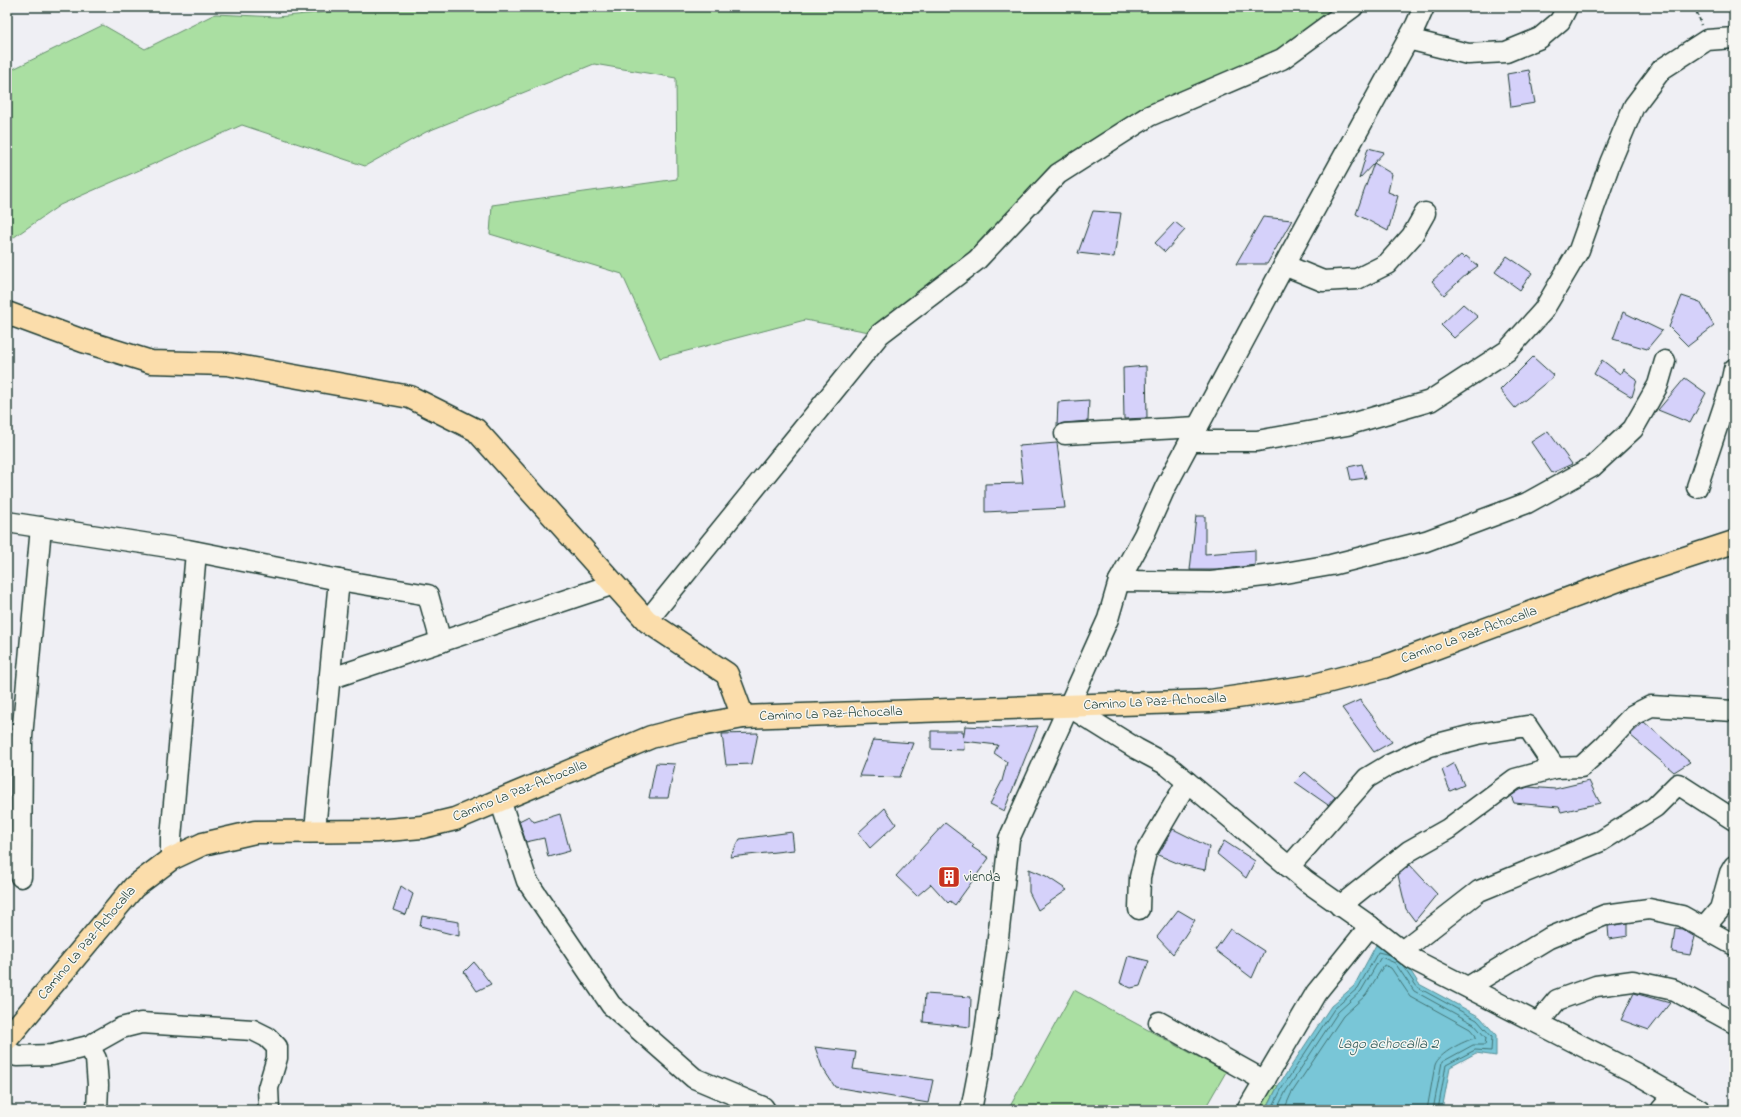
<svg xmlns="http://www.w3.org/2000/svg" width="1741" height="1117" font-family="'Indie Flower',sans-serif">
	<rect width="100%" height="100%" fill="#efeff4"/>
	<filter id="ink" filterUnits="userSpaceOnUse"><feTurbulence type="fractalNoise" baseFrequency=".025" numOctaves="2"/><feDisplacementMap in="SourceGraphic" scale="8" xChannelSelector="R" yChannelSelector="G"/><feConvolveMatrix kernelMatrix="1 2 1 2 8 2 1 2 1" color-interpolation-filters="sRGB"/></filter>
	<g filter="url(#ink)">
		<g fill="#aadfa2" stroke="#648e6b">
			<polygon points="377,7 1353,7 1282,59 1058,174 977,260 880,334 805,320 660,358 622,274 490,234 492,205 677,179 676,78 594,64 426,132 365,166 242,125 60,205 7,242 7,72 103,25 145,49 215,14 277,17"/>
			<polygon points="1074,990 1226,1072 1204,1110 1008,1110"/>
			<polygon points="1265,1081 1278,1086 1268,1105 1269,1110 1247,1110"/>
		</g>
		<polygon fill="#79c6d7" stroke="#558f96" points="1376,945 1401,956 1419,984 1480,1017 1496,1035 1496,1056 1476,1053 1450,1067 1442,1110 1269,1110 1268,1106 1278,1086 1331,1006 1354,986"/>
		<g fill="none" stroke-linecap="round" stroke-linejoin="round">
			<g stroke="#437475" stroke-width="1">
				<polyline points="1402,965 1417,987 1477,1020 1492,1037 1491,1051 1475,1050 1446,1065 1438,1110"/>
				<polyline points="1273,1110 1273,1106 1282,1088 1334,1009 1358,988 1378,952 1390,955"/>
				<polyline points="1278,1110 1278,1107 1286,1091 1338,1012 1361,991 1381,957 1395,963 1414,991 1474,1024 1486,1038 1485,1045 1473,1045 1442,1062 1433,1110"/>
				<path d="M1284,1110L1291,1094L1343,1016L1366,995L1384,965L1391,968L1410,996L1470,1029L1476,1036L1475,1038C1464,1041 1439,1053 1435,1065L1427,1110"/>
			</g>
		</g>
		<g fill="#d5d1fa" stroke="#1f3d34">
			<polygon points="1529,70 1535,103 1511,107 1507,74"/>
			<polygon points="1368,148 1384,152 1374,163 1392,174 1388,192 1398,196 1388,231 1356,214 1374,163 1359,179"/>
			<polygon points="1093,211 1121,213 1114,257 1078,253"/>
			<polygon points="1263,217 1292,220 1267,264 1236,264"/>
			<polygon points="1175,222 1185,230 1165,252 1155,243"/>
			<polygon points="1461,255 1464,258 1466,256 1478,266 1468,273 1444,295 1432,281"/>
			<polygon points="1507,256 1532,273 1520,290 1495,272"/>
			<polygon points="1682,296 1700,302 1714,326 1688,346 1669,327"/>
			<polygon points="1463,304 1478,317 1454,338 1441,325"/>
			<polygon points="1623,312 1662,331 1647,349 1613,339"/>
			<polygon points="1533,357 1554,376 1515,408 1500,390"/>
			<polygon points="1602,360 1620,374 1623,369 1637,380 1632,397 1594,374"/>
			<polygon points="1146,366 1147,418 1124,419 1123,368"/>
			<polygon points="1685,378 1706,393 1690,423 1658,410"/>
			<polygon points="1089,400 1088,421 1064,423 1057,426 1058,402"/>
			<polygon points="1548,431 1572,464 1552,473 1531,442"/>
			<polygon points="1057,443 1065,508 985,512 985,484 1023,483 1019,446"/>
			<polygon points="1362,464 1366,478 1351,480 1348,467"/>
			<polygon points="1196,516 1205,516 1205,554 1255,550 1255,565 1218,570 1190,570"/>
			<polygon points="1360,700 1392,742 1374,752 1342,708"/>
			<polygon points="1644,722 1690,762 1674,772 1630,735"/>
			<polygon points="965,726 1005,728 1038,726 1004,811 990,804 1002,781 1007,762 994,753 998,745 963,741"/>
			<polygon points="931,731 963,731 964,750 931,749"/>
			<polygon points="758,733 752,764 726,765 722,734"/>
			<polygon points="873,740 913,743 900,777 859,776"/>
			<polygon points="656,763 675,764 668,798 649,798"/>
			<polygon points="1454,763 1464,785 1450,791 1442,770"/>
			<polygon points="1305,772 1335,797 1328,805 1295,782"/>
			<polygon points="1589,781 1600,803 1561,812 1559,807 1514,803 1511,796 1520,790 1528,787 1555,789"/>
			<polygon points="885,808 896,824 870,848 858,833"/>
			<polygon points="560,814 570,851 548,857 544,838 526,842 519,821 529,816 534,822"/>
			<polygon points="945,823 974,845 972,847 989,858 955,905 950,901 948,903 931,884 917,896 896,876"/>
			<polygon points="1173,829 1209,847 1205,870 1182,865 1158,855"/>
			<polygon points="792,832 794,850 730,857 740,839"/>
			<polygon points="1224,841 1255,861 1246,878 1217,854"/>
			<polygon points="1410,865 1437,894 1415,921 1406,909 1398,875"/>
			<polygon points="1029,869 1046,876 1067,890 1038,910 1029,892"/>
			<polygon points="401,886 413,894 406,915 393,910"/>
			<polygon points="1178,910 1195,920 1173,954 1157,937"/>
			<polygon points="422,916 459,922 459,936 420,926"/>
			<polygon points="1628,923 1628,936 1609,939 1608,926"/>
			<polygon points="1675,928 1682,929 1695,937 1690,955 1672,952"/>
			<polygon points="1230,929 1264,951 1252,978 1215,950"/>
			<polygon points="1128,956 1149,961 1140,986 1131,988 1120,983"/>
			<polygon points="474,962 491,984 477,991 464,972"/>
			<polygon points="1634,993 1670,1003 1649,1030 1621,1020"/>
			<polygon points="925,994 971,997 970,1027 923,1022"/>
			<polygon points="815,1047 856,1052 853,1069 933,1080 928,1103 835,1087 822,1067"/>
		</g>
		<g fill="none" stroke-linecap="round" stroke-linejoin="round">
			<g stroke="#1f3d34" stroke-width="23">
				<g id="minor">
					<polyline points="1408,39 1468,54 1506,52 1540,38 1560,21 1567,7"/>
					<polyline points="1284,265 1323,281 1357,279 1387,264 1412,236 1425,213"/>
					<polyline points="1065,434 1198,427"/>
					<polyline points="1190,441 1257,441 1347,425 1430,401 1507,351 1543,311 1579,250 1610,163 1634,106 1662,69 1707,40 1734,38"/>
					<polyline points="1697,487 1730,388 1734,369"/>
					<polyline points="7,522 188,550 339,580 315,830"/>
					<polyline points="339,580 428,595 441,642"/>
					<polyline points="1119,581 1211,582 1273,575 1331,565 1426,541 1527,503 1592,467 1633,429 1658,385 1665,361"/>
					<polyline points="647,621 880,334 977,260 1058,174 1149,116 1282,59 1353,7"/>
					<polyline points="329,679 614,584"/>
					<polyline points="1068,706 1137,749 1167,765 1306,881 1370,926 1412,959 1637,1074 1700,1110"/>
					<polyline points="500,800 527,881 611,1005 694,1078 763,1107 765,1110"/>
					<polyline points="171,859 171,838 196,552"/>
					<polyline points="1289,867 1367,778 1387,766 1430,746 1477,734 1527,726 1555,768"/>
					<polyline points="21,877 22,737 41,527"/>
					<polyline points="1340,906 1409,851 1448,829 1515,779 1555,768 1581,767 1605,745 1633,715 1651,706 1734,711"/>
					<polyline points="1139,909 1140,877 1146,852 1187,782"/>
					<polyline points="1704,928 1720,909 1730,873 1734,866"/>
					<polyline points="1402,951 1479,891 1601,841 1655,807 1678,784 1734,820"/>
					<polyline points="1468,987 1549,938 1605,915 1649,909 1682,916 1734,945"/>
					<polyline points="1159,1022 1265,1081"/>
					<polyline points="1538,1023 1557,1000 1596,986 1633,981 1674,990 1734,1023"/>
					<polyline points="89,1046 96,1059 98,1085 97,1110"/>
					<polyline points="7,1051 17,1056 52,1055 89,1046 121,1028 141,1023 253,1030 267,1037 277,1047 277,1058 268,1088 269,1110"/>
					<polyline points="971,1110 982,1053 997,947 1009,839 1108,619 1119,581 1144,535 1165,488 1289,256 1416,25 1424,7"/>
					<polyline points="1247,1110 1316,993 1370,926"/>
					<polyline points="1661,1110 1674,1095"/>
				</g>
			</g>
			<g stroke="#1f3d34" stroke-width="25">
				<g id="major">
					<polyline points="7,313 83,341 151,362 227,364 410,397 476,430 647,621 727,674 743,717"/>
					<polyline points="7,1039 134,887 171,859 203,844 255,832 376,831 422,827 455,819 651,737 690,727 743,717 1210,701 1311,686 1384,667 1624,578 1734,542"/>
				</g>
			</g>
			<polyline stroke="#1f3d34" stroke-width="2.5" stroke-dasharray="3 3" stroke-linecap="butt" points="1695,7 1701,25"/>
			<use href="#minor" stroke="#f6f6f2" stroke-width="20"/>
			<use href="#major" stroke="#fbddab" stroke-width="22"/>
		</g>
	</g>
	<defs>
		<g id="building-square" transform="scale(1.15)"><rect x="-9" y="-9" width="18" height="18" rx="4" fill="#c8321e" stroke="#f6f6f2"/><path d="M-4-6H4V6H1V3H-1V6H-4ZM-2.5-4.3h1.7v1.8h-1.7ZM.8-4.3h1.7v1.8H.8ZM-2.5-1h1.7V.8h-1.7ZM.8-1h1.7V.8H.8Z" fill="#fff"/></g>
	</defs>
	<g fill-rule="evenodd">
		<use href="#building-square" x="949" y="877"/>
	</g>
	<g text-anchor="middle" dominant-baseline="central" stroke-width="3" stroke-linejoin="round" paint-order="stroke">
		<g font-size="14" fill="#1f3d34" stroke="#f6f6f2">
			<text transform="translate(1469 635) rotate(-20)">Camino La Paz-Achocalla</text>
			<text transform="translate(1155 702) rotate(-3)">Camino La Paz-Achocalla</text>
			<text transform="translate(831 714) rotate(-2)">Camino La Paz-Achocalla</text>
			<text transform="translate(520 791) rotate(-22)">Camino La Paz-Achocalla</text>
			<text transform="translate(87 943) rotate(-50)">Camino La Paz-Achocalla</text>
		</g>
		<g font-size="14" fill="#1f3d34" stroke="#f6f6f2" text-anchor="start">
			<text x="964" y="877">vienda</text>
		</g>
		<g font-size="15" font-style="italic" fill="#365f5d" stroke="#f6f6f2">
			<text x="1388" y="1044">Lago achocalla 2</text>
		</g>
	</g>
	<rect width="1741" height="1117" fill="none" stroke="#f6f6f2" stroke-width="24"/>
	<rect x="12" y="12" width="1717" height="1093" fill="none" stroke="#1f3d34" stroke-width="1.5" filter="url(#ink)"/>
</svg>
